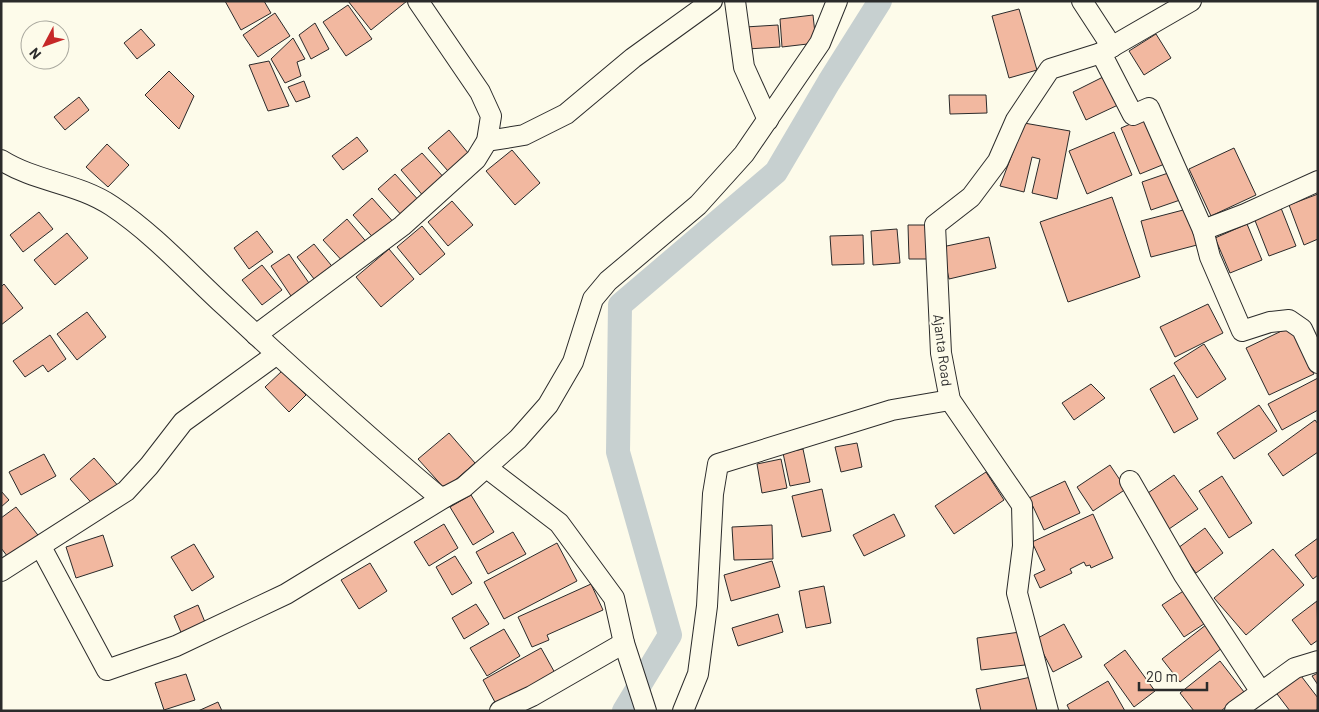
<svg xmlns="http://www.w3.org/2000/svg" width="1319" height="712" font-family="Barlow,sans-serif">
	<rect width="100%" height="100%" fill="#fdfbea"/>
	<g fill="none" stroke-linecap="round" stroke-linejoin="round">
		<polyline stroke="#c7d0d0" stroke-width="24" points="624,711 670,635 618,452 620,305 776,172 829,82 880,1"/>
	</g>
	<g fill="#f2b8a0" stroke="#2b2b2b">
		<polygon points="225,1 264,1 271,13 241,30"/>
		<polygon points="348,1 407,1 371,30"/>
		<polygon points="348,5 372,39 346,56 323,22"/>
		<polygon points="1019,9 1037,70 1009,78 992,16"/>
		<polygon points="275,13 290,36 258,57 243,35"/>
		<polygon points="813,15 816,43 782,47 780,19"/>
		<polygon points="315,23 329,49 311,59 299,35"/>
		<polygon points="778,25 780,47 747,49 745,27"/>
		<polygon points="141,29 155,45 137,59 124,43"/>
		<polygon points="1156,34 1171,58 1144,75 1129,51"/>
		<polygon points="293,38 305,59 297,62 301,76 285,83 271,59"/>
		<polygon points="269,61 289,106 268,111 249,65"/>
		<polygon points="169,71 194,96 179,129 145,95"/>
		<polygon points="1105,76 1118,105 1086,120 1073,92"/>
		<polygon points="304,81 310,97 296,102 288,87"/>
		<polygon points="949,95 986,95 987,113 950,114"/>
		<polygon points="79,97 89,110 65,130 54,117"/>
		<polygon points="1147,117 1167,163 1140,174 1121,128"/>
		<polygon points="1024,123 1070,131 1057,199 1032,193 1040,159 1032,157 1024,192 1000,186"/>
		<polygon points="449,130 469,154 448,171 428,148"/>
		<polygon points="1114,132 1132,175 1087,194 1069,151"/>
		<polygon points="357,137 368,151 343,170 332,156"/>
		<polygon points="107,144 129,165 108,187 86,167"/>
		<polygon points="1234,148 1256,195 1211,216 1189,169"/>
		<polygon points="512,150 540,183 515,205 486,171"/>
		<polygon points="422,153 446,180 425,198 401,170"/>
		<polygon points="1174,171 1183,199 1151,210 1142,182"/>
		<polygon points="395,174 421,203 404,218 378,189"/>
		<polygon points="1318,194 1318,239 1304,245 1289,205"/>
		<polygon points="1112,197 1140,277 1068,302 1040,222"/>
		<polygon points="372,198 396,225 377,242 353,215"/>
		<polygon points="452,201 473,225 448,246 428,222"/>
		<polygon points="1281,208 1296,246 1269,256 1254,218"/>
		<polygon points="1187,209 1197,245 1151,257 1141,221"/>
		<polygon points="39,212 53,229 23,252 10,235"/>
		<polygon points="347,219 369,245 346,265 323,240"/>
		<polygon points="1247,224 1262,260 1230,273 1215,238"/>
		<polygon points="908,225 935,225 936,259 909,259"/>
		<polygon points="422,226 445,254 420,275 397,247"/>
		<polygon points="897,229 900,263 873,265 871,231"/>
		<polygon points="257,231 273,252 249,269 234,248"/>
		<polygon points="67,233 88,258 55,285 34,260"/>
		<polygon points="863,235 864,264 832,265 830,236"/>
		<polygon points="989,237 996,268 949,279 942,247"/>
		<polygon points="314,244 335,270 318,284 297,257"/>
		<polygon points="389,249 414,279 381,307 356,277"/>
		<polygon points="289,254 311,286 293,299 271,266"/>
		<polygon points="262,265 282,290 262,305 242,280"/>
		<polygon points="4,284 23,308 1,325 1,287"/>
		<polygon points="1208,304 1223,333 1175,357 1160,327"/>
		<polygon points="87,312 106,337 77,360 57,334"/>
		<polygon points="1292,326 1314,374 1269,395 1246,348"/>
		<polygon points="50,335 66,359 48,372 43,365 25,377 13,361"/>
		<polygon points="1204,344 1226,379 1197,398 1174,363"/>
		<polygon points="282,371 306,395 289,412 265,387"/>
		<polygon points="1174,375 1198,419 1174,433 1150,389"/>
		<polygon points="1318,378 1318,410 1282,430 1268,404"/>
		<polygon points="1091,384 1105,398 1074,420 1062,403"/>
		<polygon points="1259,405 1277,431 1234,459 1217,433"/>
		<polygon points="1315,420 1318,424 1318,452 1283,476 1268,454"/>
		<polygon points="449,433 475,463 445,489 418,459"/>
		<polygon points="857,443 862,467 841,472 835,447"/>
		<polygon points="803,449 810,482 790,486 783,453"/>
		<polygon points="44,454 56,476 21,495 9,472"/>
		<polygon points="94,458 120,488 97,509 70,479"/>
		<polygon points="781,459 787,488 762,493 757,464"/>
		<polygon points="1110,465 1126,489 1093,511 1077,487"/>
		<polygon points="986,472 1004,500 954,534 935,506"/>
		<polygon points="1174,475 1198,509 1169,529 1145,495"/>
		<polygon points="1222,476 1252,523 1229,538 1199,491"/>
		<polygon points="1065,481 1080,513 1044,530 1029,498"/>
		<polygon points="822,489 831,531 802,537 792,496"/>
		<polygon points="1,491 9,500 1,507"/>
		<polygon points="471,495 494,532 473,545 450,507"/>
		<polygon points="16,507 41,539 11,561 1,548 1,518"/>
		<polygon points="894,514 905,536 864,556 853,535"/>
		<polygon points="1093,514 1113,558 1091,568 1090,565 1086,566 1084,562 1070,569 1072,573 1040,588 1034,575 1045,570 1032,542"/>
		<polygon points="444,524 458,548 429,566 414,542"/>
		<polygon points="772,525 773,559 734,560 732,527"/>
		<polygon points="1205,528 1223,553 1196,573 1178,548"/>
		<polygon points="513,532 526,554 488,574 476,552"/>
		<polygon points="103,535 113,566 76,578 66,547"/>
		<polygon points="1318,538 1318,575 1313,579 1295,555"/>
		<polygon points="557,543 577,581 504,619 484,582"/>
		<polygon points="194,544 214,577 192,591 171,557"/>
		<polygon points="1273,549 1304,585 1246,635 1214,598"/>
		<polygon points="455,556 472,583 452,595 436,567"/>
		<polygon points="772,561 780,587 731,601 724,575"/>
		<polygon points="370,563 387,591 359,609 341,580"/>
		<polygon points="591,584 603,610 547,635 549,640 532,647 518,617"/>
		<polygon points="824,586 831,623 806,628 799,591"/>
		<polygon points="1188,588 1210,620 1184,637 1162,605"/>
		<polygon points="1317,601 1318,640 1311,645 1292,620"/>
		<polygon points="476,604 489,624 464,639 452,618"/>
		<polygon points="198,605 207,627 183,637 174,616"/>
		<polygon points="778,614 783,632 738,646 732,628"/>
		<polygon points="1211,621 1228,643 1180,682 1162,659"/>
		<polygon points="1064,624 1082,657 1053,672 1036,639"/>
		<polygon points="504,629 520,656 487,676 470,648"/>
		<polygon points="1020,632 1025,665 981,670 977,638"/>
		<polygon points="541,648 555,673 496,704 483,680"/>
		<polygon points="1125,650 1155,691 1134,707 1104,665"/>
		<polygon points="1220,661 1244,692 1221,711 1194,711 1180,693"/>
		<polygon points="1295,668 1318,698 1318,709 1315,711 1290,711 1271,686"/>
		<polygon points="1318,673 1318,685 1312,676"/>
		<polygon points="186,674 195,700 164,710 155,683"/>
		<polygon points="1031,677 1038,711 981,711 976,689"/>
		<polygon points="1108,681 1125,711 1070,711 1067,705"/>
		<polygon points="218,702 222,711 198,711"/>
	</g>
	<g fill="none" stroke-linecap="round" stroke-linejoin="round">
		<g stroke="#2b2b2b" stroke-width="22">
			<g id="street">
				<polyline points="735,1 744,67 768,120"/>
				<polyline points="1082,1 1112,47"/>
				<polyline points="1101,53 1133,115 1149,108 1203,230"/>
				<polyline points="487,141 524,135 566,114 633,58 712,1"/>
				<path d="M1,160C36,182 78,183 112,206C154,234 189,273 226,307C295,371 366,435 438,496L445,497L464,487L518,439L548,405L573,362L593,299L608,281L698,205L744,154L820,43L837,1"/>
				<polyline points="1318,181 1245,214 1203,230 1210,257 1242,331 1270,322 1289,320 1302,329 1318,363"/>
				<polyline points="256,335 402,226 476,159 487,141 491,116 480,92 418,1"/>
				<polyline points="487,468 559,523 614,598 624,643 646,711"/>
				<polyline points="1130,481 1184,575 1261,692"/>
				<polyline points="41,547 107,670 176,646 286,594 445,497"/>
				<polyline points="1,571 126,491 149,466 183,422 277,354"/>
				<polyline points="500,711 532,696 624,643"/>
				<polyline points="683,711 698,674 707,606 713,494 718,464 892,410 950,400"/>
				<polyline points="1048,711 1017,593 1023,546 1022,505 950,400 941,353 935,225 971,197 998,161 1016,120 1050,69 1101,53 1191,1"/>
				<polyline points="1235,711 1295,668 1318,661"/>
			</g>
		</g>
		<use href="#street" stroke="#fdfbea" stroke-width="20"/>
	</g>
	<g text-anchor="middle" dominant-baseline="central" stroke-width="4" stroke-linejoin="round" paint-order="stroke">
		<g font-size="14" fill="#2b2b2b" stroke="#fdfbea">
			<text transform="translate(943 350) rotate(83)">Ajanta Road</text>
		</g>
	</g>
	<rect width="1319" height="712" fill="none" stroke="#2b2b2b" stroke-width="5"/>
	<g transform="translate(45 45) rotate(229)"><circle r="24" fill="#fdfbea" stroke="#a9a89e"/>
	<path d="M0-4L9 19L0 12L-9 19Z" fill="#c62828"/>
	<text y="-8" font-size="14" font-weight="bold" text-anchor="middle" fill="#2b2b2b">N</text>
	</g>
	<path d="M1139 682v8h68v-8" fill="none" stroke="#2b2b2b" stroke-width="2.5"/>
	<text x="1146" y="682" font-size="15" fill="#2b2b2b" stroke="#fdfbea" stroke-width="4" paint-order="stroke">20 m</text>
</svg>
